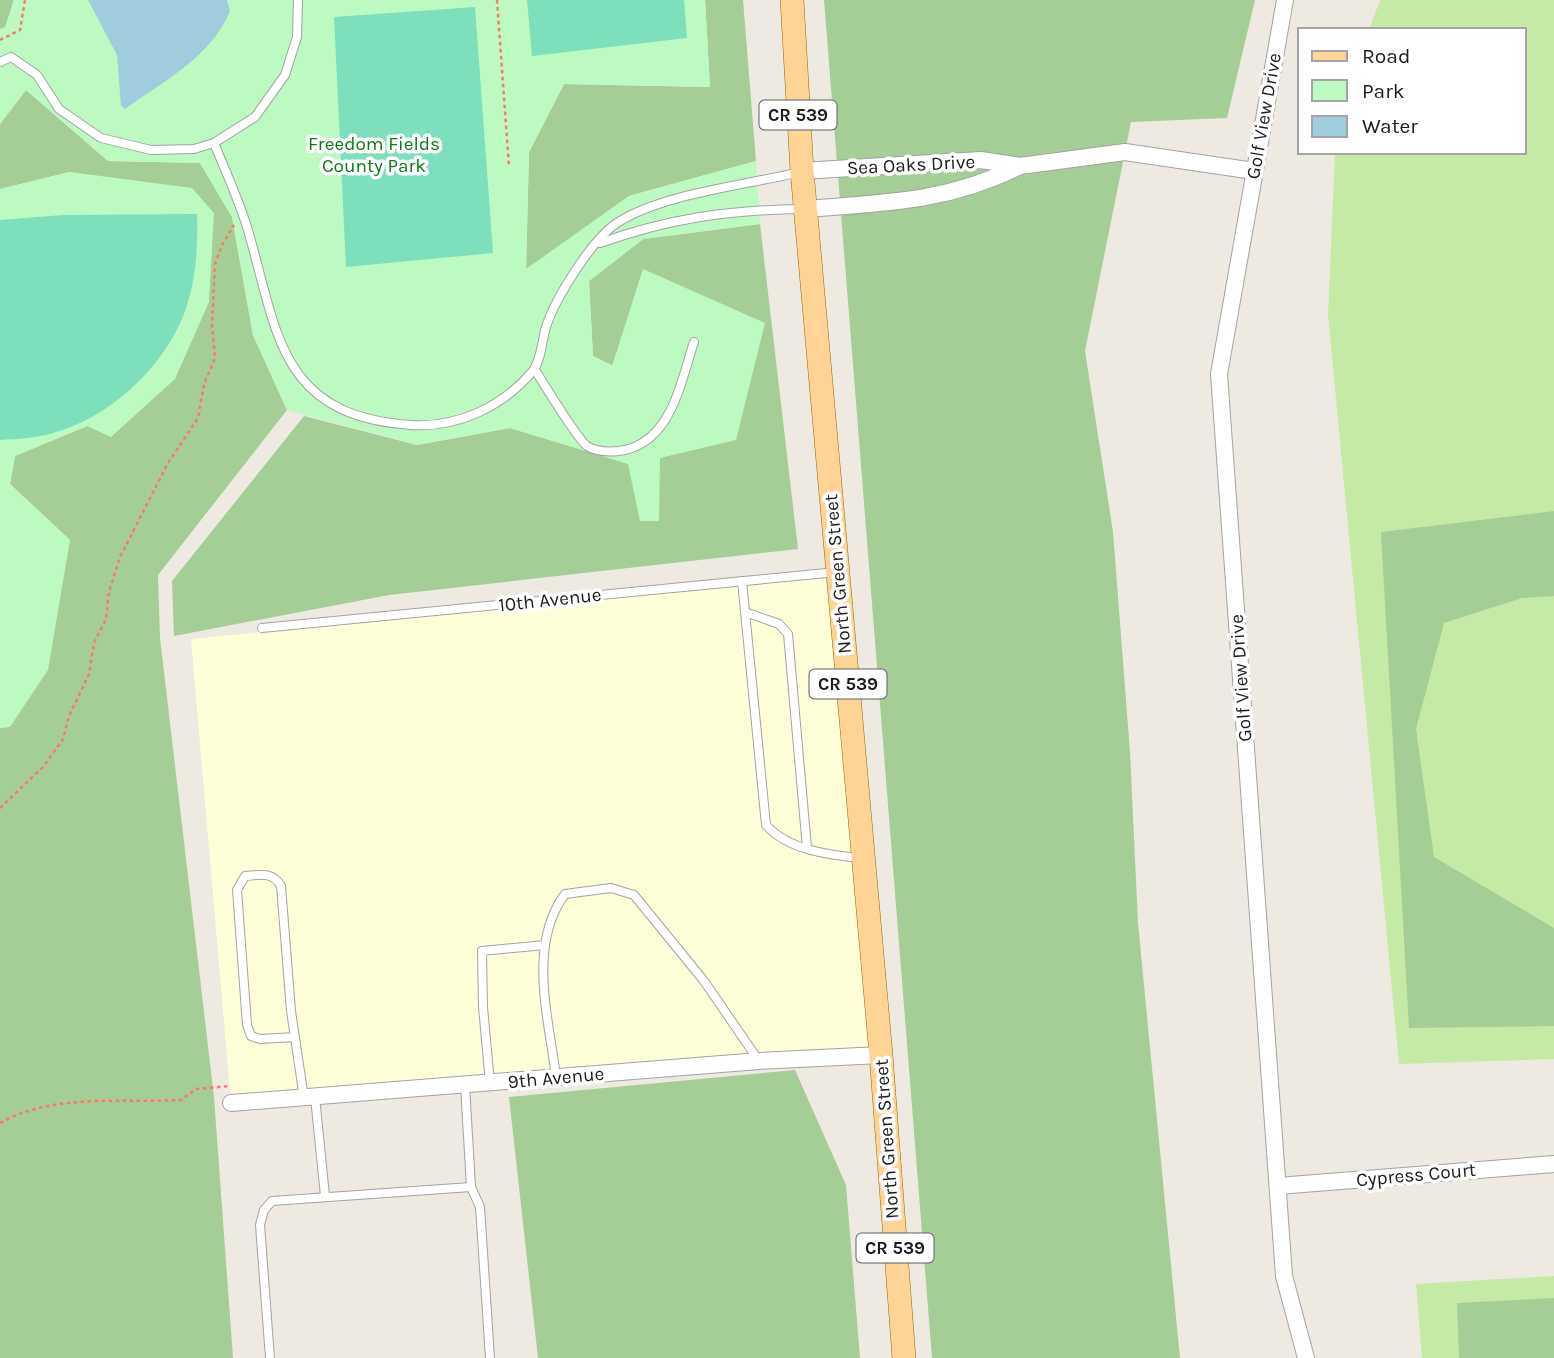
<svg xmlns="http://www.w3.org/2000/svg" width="1554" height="1358" font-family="Karla,sans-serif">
	<rect width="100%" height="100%" fill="#eeeae1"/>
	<polygon fill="#feffd9" points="838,576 881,1055 231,1103 191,639"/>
	<g fill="#c5eaa5">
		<polygon points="1380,0 1554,0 1554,1059 1399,1064 1328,315 1335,152 1524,152 1524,30 1369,30"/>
		<polygon points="1554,1276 1554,1358 1422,1358 1416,1284"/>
	</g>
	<g fill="#a4ce95">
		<polygon points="0,0 14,0 5,28 0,29"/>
		<polygon points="705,0 743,0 756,161 629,196 526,270 529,152 564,84 710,87"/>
		<polygon points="824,0 1255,0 1227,118 1131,122 1085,351 1113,532 1130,752 1138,923 1180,1358 932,1358"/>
		<polygon points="26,90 108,161 200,163 232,217 253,335 287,410 158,575 160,638 214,1097 233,1358 0,1358 0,728 10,726 70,540 10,484 15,456 87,426 70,172 0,189 0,124"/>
		<polygon points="760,224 798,549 389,595 174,636 172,581 304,416 417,445 510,428 629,464 640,521 613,366 593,356 589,281 643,239"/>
		<polygon points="1554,511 1554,596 1522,598 1444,623 1416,729 1434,857 1554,928 1554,1026 1409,1028 1381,532"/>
		<polygon points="795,1070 846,1185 860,1358 538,1358 509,1097"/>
		<polygon points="1554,1298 1554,1358 1459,1358 1457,1303"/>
	</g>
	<g fill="#bcfac2">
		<polygon points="14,0 705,0 710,87 564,84 529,152 526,269 629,196 756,161 760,224 643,239 589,281 593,356 612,366 643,269 765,323 736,440 660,458 659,521 640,521 628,464 510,428 417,445 287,410 253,335 232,217 200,163 108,161 26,90 0,124 0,30 5,27"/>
		<polygon points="70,172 192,188 214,213 209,302 175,379 111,437 87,426 15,456 10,484 70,540 48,670 10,727 0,728 0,189"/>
	</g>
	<g fill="#7ddfbc">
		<polygon points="527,0 684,0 687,38 532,56"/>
		<polygon points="475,7 493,253 346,267 334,17"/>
		<path d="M197,214C198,248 196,282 184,314C163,368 109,418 53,433C36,438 18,439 0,440V220L63,215Z"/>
	</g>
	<path fill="#a0cddd" d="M88,0H227L230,11C212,56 164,81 125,109L121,106L117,55Z"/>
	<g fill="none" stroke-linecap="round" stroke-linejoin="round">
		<g stroke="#a3a3a3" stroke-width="10">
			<g id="lane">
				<polyline points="0,62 11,57 37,75 59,109 101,138 151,150 194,149 214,143 255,117 285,75 297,37 298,0"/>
				<path d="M214,143C225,170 238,198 247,227C278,331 277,416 411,425C457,428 502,407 532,372C541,362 542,340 546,327C555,299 592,239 617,223C660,194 747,185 800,172"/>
				<path d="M600,243C670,218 729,210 803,209"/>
				<path d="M535,370C544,384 577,439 587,446C596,452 609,452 619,451C671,444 680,384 694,342"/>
				<path d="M742,581L766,825C788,850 829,855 860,858"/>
				<polyline points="745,612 779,624 788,634 807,848"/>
				<polyline points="262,628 837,572"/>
				<path d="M295,1037L260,1039L251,1036L247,1025L237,890L245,876C261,875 272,871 281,886L291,1011L304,1098"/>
				<path d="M556,1077C549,1019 527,945 565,894L611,888L634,895L704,981L759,1061"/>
				<polyline points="490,1083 483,1007 482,951 545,945"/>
				<polyline points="465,1085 471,1187 480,1207 490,1358"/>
				<polyline points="315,1097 325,1196"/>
				<polyline points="270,1358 260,1225 264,1210 272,1201 471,1187"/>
			</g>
		</g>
		<g stroke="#a3a3a3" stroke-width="18">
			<g id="street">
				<polyline points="1285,0 1219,374 1284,1276 1306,1358"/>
				<polyline points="802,171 981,160 1020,166 1125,152 1254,171"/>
				<path d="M806,209C885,203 948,202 1020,166"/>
				<polyline points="231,1103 759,1061 881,1055"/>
				<polyline points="1278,1186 1554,1164"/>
			</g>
		</g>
		<g stroke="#946700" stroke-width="24">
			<polyline id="primary" points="792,0 802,171 881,1055 904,1358"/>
		</g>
		<g stroke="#fc7864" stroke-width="2.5" stroke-dasharray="3.5 3.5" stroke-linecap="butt">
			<polyline points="497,0 509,167"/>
			<polyline points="0,40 20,30 25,0"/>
			<polyline points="0,808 43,767 63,739 69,716 89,674 94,643 106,619 109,592 120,557 168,463 198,418 204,384 215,358 212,324 215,264 222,245 234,225"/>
			<path d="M0,1123C53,1093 123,1103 181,1100L196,1089L230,1086"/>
		</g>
		<use href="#lane" stroke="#fff" stroke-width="8"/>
		<use href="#street" stroke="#fff" stroke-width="16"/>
		<use href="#primary" stroke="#fdd496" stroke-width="23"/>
	</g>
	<g text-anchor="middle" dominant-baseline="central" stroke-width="7" stroke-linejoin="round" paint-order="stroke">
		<g fill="#fff" stroke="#606060" stroke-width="2">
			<rect x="759.5" y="100.5" width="77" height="29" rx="5"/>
			<rect x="809.5" y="669.5" width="77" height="29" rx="5"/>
			<rect x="856.5" y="1233.5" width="77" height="29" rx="5"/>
		</g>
		<g font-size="18" font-weight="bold" fill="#1c1c1c">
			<text x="798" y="115">CR 539</text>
			<text x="848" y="684">CR 539</text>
			<text x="895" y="1248">CR 539</text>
		</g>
		<g font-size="19" fill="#1c1c1c" stroke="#fff">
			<text transform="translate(1264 116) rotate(-80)">Golf View Drive</text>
			<text transform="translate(911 165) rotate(-3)">Sea Oaks Drive</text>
			<text transform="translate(838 574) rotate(-95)">North Green Street</text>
			<text transform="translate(550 600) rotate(-6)">10th Avenue</text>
			<text transform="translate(1241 678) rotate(-94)">Golf View Drive</text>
			<text transform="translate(556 1078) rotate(-5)">9th Avenue</text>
			<text transform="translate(887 1139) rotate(-94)">North Green Street</text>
			<text transform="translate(1416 1175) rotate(-5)">Cypress Court</text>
		</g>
		<g font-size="19" fill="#097a16" stroke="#fff">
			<text x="374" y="144">Freedom Fields<tspan x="374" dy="22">County Park</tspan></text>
		</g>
	</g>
	<rect x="1298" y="28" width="228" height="126" fill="#ffffff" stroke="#a4a4a4" stroke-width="2"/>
	<rect x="1312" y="51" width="35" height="10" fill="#fdd496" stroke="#a4a4a4" stroke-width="2"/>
	<text x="1362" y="63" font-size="21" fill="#1c1c1c">Road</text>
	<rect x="1312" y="80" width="35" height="21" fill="#bcfac2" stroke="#a4a4a4" stroke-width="2"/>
	<text x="1362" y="98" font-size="21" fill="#1c1c1c">Park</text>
	<rect x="1312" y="116" width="35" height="21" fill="#a0cddd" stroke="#a4a4a4" stroke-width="2"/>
	<text x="1362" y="133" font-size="21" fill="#1c1c1c">Water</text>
</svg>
